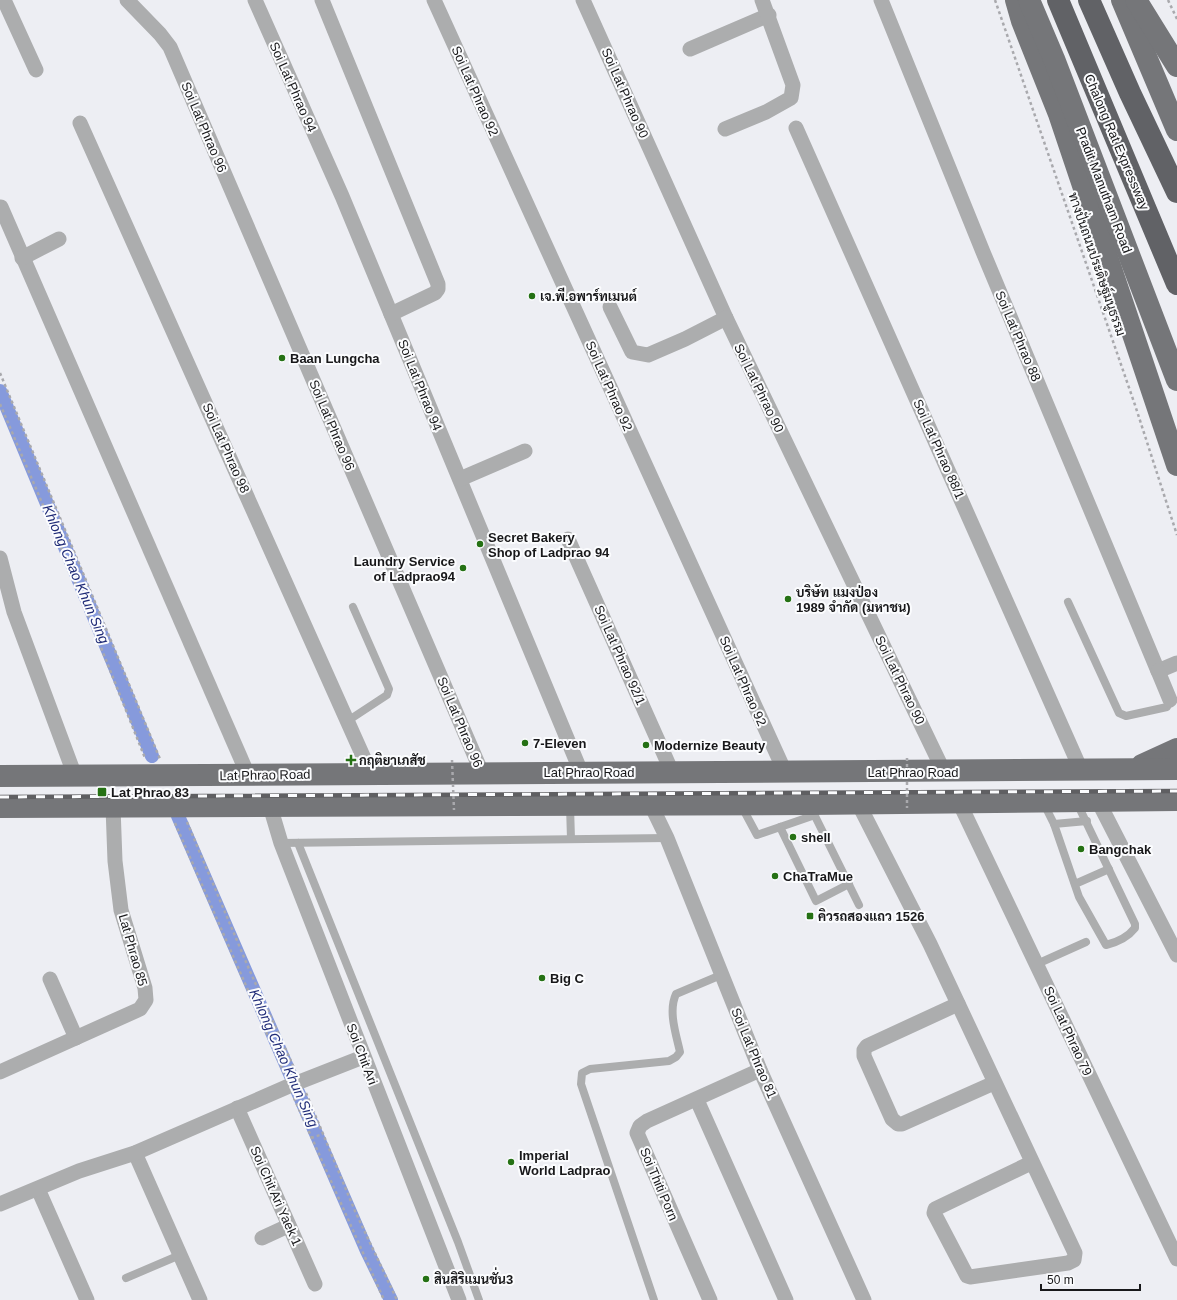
<svg xmlns="http://www.w3.org/2000/svg" width="1177" height="1300" font-family="Arial,Sarabun,sans-serif">
	<rect width="100%" height="100%" fill="#edeef3"/>
	<g fill="none" stroke-linecap="round" stroke-linejoin="round">
		<g stroke="#869adc" stroke-width="14">
			<polyline points="0,391 152,756"/>
			<polyline points="178,816 367,1251 391,1300"/>
		</g>
		<g stroke="#a9a9ad" stroke-width="2.5" stroke-dasharray="3 3" stroke-linecap="butt">
			<polyline points="995,0 1135,405 1177,535"/>
			<polyline points="1168,0 1177,19"/>
			<polyline points="0,373 160,759"/>
			<polyline points="0,404 65,557 145,758"/>
			<polyline points="187,822 249,969 295,1070"/>
			<polyline points="175,823 285,1075"/>
			<polyline points="306,1093 355,1211 397,1300"/>
			<polyline points="294,1098 384,1300"/>
			<polyline points="311,1138 323,1134"/>
		</g>
		<g stroke="#acadae" stroke-width="8">
			<polyline points="1068,602 1119,713 1126,716 1167,707 1170,700"/>
			<polyline points="349,720 387,695 389,689 353,607"/>
			<path d="M1044,804L1054,824L1079,897L1106,945C1118,942 1128,937 1135,928V924L1077,803"/>
			<polyline points="570,806 571,839"/>
			<polyline points="810,806 859,905"/>
			<polyline points="742,807 757,835 815,815"/>
			<polyline points="1054,824 1087,821"/>
			<polyline points="780,827 816,901 849,884"/>
			<polyline points="281,843 667,838"/>
			<polyline points="298,843 458,1242 479,1300"/>
			<polyline points="1075,884 1109,869"/>
			<polyline points="1037,964 1086,942"/>
			<polyline points="126,1278 180,1255"/>
			<path d="M654,1300L581,1084L582,1073L590,1069L669,1061L676,1057L680,1052C676,1034 668,1011 676,994L721,975"/>
		</g>
		<g stroke="#acadae" stroke-width="15">
			<polyline points="4,0 36,70"/>
			<polyline points="127,0 160,34 170,47 482,773"/>
			<polyline points="255,0 342,196 581,772"/>
			<polyline points="322,0 438,284 438,289 435,293 391,314"/>
			<polyline points="434,0 785,772"/>
			<polyline points="583,0 726,318 944,772"/>
			<polyline points="881,0 983,252 1158,671 1177,663"/>
			<polyline points="690,49 769,15"/>
			<polyline points="80,123 371,774"/>
			<polyline points="796,128 1081,770"/>
			<polyline points="725,129 766,112 791,98 793,85 762,0"/>
			<polyline points="1,207 248,775"/>
			<polyline points="22,258 59,239"/>
			<polyline points="610,307 632,352 648,355 685,339 726,318"/>
			<polyline points="460,479 525,451"/>
			<polyline points="568,539 672,772"/>
			<polyline points="0,558 14,612 75,776"/>
			<polyline points="1158,671 1170,700"/>
			<polyline points="1098,801 1177,955"/>
			<polyline points="959,802 1177,1259"/>
			<polyline points="650,803 667,838 760,1070 864,1300"/>
			<polyline points="858,803 930,944 1075,1253 1074,1260 1068,1263 970,1277 967,1276 934,1213 935,1209 1031,1163"/>
			<polyline points="270,806 281,843 459,1300"/>
			<polyline points="50,979 76,1038"/>
			<polyline points="958,1004 867,1046 864,1050 864,1056 892,1119 898,1124 902,1124 994,1083"/>
			<polyline points="0,1072 140,1009 146,1000 145,988 121,910 115,861 113,807"/>
			<polyline points="697,1100 786,1300"/>
			<polyline points="237,1108 315,1284"/>
			<polyline points="135,1153 200,1300"/>
			<polyline points="38,1189 87,1300"/>
			<polyline points="0,1204 79,1171 135,1153 289,1086 363,1057"/>
			<polyline points="262,1238 288,1226"/>
			<polyline points="710,1300 637,1133 640,1126 647,1121 760,1070"/>
		</g>
		<g stroke="#757679" stroke-width="22">
			<polyline points="1016,0 1022,21 1059,114 1177,465"/>
			<polyline points="1029,0 1054,59 1177,380"/>
			<polyline points="1122,0 1177,130"/>
			<polyline points="1136,0 1177,66"/>
			<polyline points="1142,765 1177,749"/>
			<path d="M0,776C392,774 785,772 1177,769"/>
			<polyline points="0,807 809,804 1177,800"/>
		</g>
		<g stroke="#616266" stroke-width="22">
			<polyline points="1058,0 1177,284"/>
			<polyline points="1089,0 1130,93 1177,192"/>
		</g>
		<g stroke="#5f5f62" stroke-width="4.5">
			<polyline id="rail" points="0,797 1177,791"/>
		</g>
		<use href="#rail" stroke="#fbfcfe" stroke-width="3" stroke-dasharray="9" stroke-linecap="butt"/>
		<g stroke="#a9a9ad" stroke-width="2.5" stroke-dasharray="3 3" stroke-linecap="butt">
			<polyline points="907,758 907,808"/>
			<polyline points="452,760 454,810"/>
		</g>
	</g>
	<g fill="#257114" stroke="#fbfcfe" stroke-width="1.5">
		<circle cx="532" cy="296" r="4"/>
		<circle cx="282" cy="358" r="4"/>
		<circle cx="480" cy="544" r="4"/>
		<circle cx="463" cy="568" r="4"/>
		<circle cx="788" cy="599" r="4"/>
		<circle cx="525" cy="743" r="4"/>
		<circle cx="646" cy="745" r="4"/>
		<path d="M349 754h4v4h4v4h-4v4h-4v-4h-4v-4h4z"/>
		<rect x="97" y="787" width="10" height="10" rx="2"/>
		<circle cx="793" cy="837" r="4"/>
		<circle cx="1081" cy="849" r="4"/>
		<circle cx="775" cy="876" r="4"/>
		<rect x="806" y="912" width="8" height="8" rx="2"/>
		<circle cx="542" cy="978" r="4"/>
		<circle cx="511" cy="1162" r="4"/>
		<circle cx="426" cy="1279" r="4"/>
	</g>
	<g text-anchor="middle" dominant-baseline="central" stroke-width="4" stroke-linejoin="round" paint-order="stroke">
		<g font-size="13" fill="#18181a" stroke="#fbfcfe">
			<text transform="translate(293 87) rotate(66)">Soi Lat Phrao 94</text>
			<text transform="translate(475 91) rotate(66)">Soi Lat Phrao 92</text>
			<text transform="translate(625 93) rotate(66)">Soi Lat Phrao 90</text>
			<text transform="translate(204 127) rotate(67)">Soi Lat Phrao 96</text>
			<text transform="translate(1117 142) rotate(67)">Chalong Rat Expressway</text>
			<text transform="translate(1104 190) rotate(69)">Pradit Manutham Road</text>
			<text transform="translate(1097 264) rotate(71)">ทางปั่นถนนประดิษฐ์มนูธรรม</text>
			<text transform="translate(1018 336) rotate(67)">Soi Lat Phrao 88</text>
			<text transform="translate(420 385) rotate(68)">Soi Lat Phrao 94</text>
			<text transform="translate(609 386) rotate(66)">Soi Lat Phrao 92</text>
			<text transform="translate(759 388) rotate(64)">Soi Lat Phrao 90</text>
			<text transform="translate(332 425) rotate(67)">Soi Lat Phrao 96</text>
			<text transform="translate(226 448) rotate(66)">Soi Lat Phrao 98</text>
			<text transform="translate(939 449) rotate(66)">Soi Lat Phrao 88/1</text>
			<text transform="translate(620 655) rotate(66)">Soi Lat Phrao 92/1</text>
			<text transform="translate(900 680) rotate(64)">Soi Lat Phrao 90</text>
			<text transform="translate(743 681) rotate(66)">Soi Lat Phrao 92</text>
			<text transform="translate(460 722) rotate(67)">Soi Lat Phrao 96</text>
			<text x="589" y="772">Lat Phrao Road</text>
			<text x="913" y="772">Lat Phrao Road</text>
			<text transform="translate(265 775) rotate(-1)">Lat Phrao Road</text>
			<text transform="translate(133 950) rotate(74)">Lat Phrao 85</text>
			<text transform="translate(1068 1031) rotate(65)">Soi Lat Phrao 79</text>
			<text transform="translate(754 1053) rotate(67)">Soi Lat Phrao 81</text>
			<text transform="translate(362 1054) rotate(69)">Soi Chit Ari</text>
			<text transform="translate(659 1184) rotate(67)">Soi Thiti Porn</text>
			<text transform="translate(276 1196) rotate(66)">Soi Chit Ari Yaek 1</text>
		</g>
		<g font-size="13" font-weight="bold" fill="#18181a" stroke="#fbfcfe" text-anchor="start">
			<text x="540" y="296">เจ.พี.อพาร์ทเมนต์</text>
			<text x="290" y="358">Baan Lungcha</text>
			<text x="488" y="537">Secret Bakery<tspan x="488" dy="15">Shop of Ladprao 94</tspan></text>
			<text x="455" y="561" text-anchor="end">Laundry Service<tspan x="455" dy="15">of Ladprao94</tspan></text>
			<text x="796" y="592">บริษัท แมงป่อง<tspan x="796" dy="15">1989 จำกัด (มหาชน)</tspan></text>
			<text x="533" y="743">7-Eleven</text>
			<text x="654" y="745">Modernize Beauty</text>
			<text x="359" y="760">กฤติยาเภสัช</text>
			<text x="111" y="792">Lat Phrao 83</text>
			<text x="801" y="837">shell</text>
			<text x="1089" y="849">Bangchak</text>
			<text x="783" y="876">ChaTraMue</text>
			<text x="818" y="916">คิวรถสองแถว 1526</text>
			<text x="550" y="978">Big C</text>
			<text x="519" y="1155">Imperial<tspan x="519" dy="15">World Ladprao</tspan></text>
			<text x="434" y="1279">สินสิริแมนชั่น3</text>
		</g>
		<g font-size="14" font-style="italic" fill="#1f2b77" stroke="#fbfcfe">
			<text transform="translate(76 574) rotate(67)">Khlong Chao Khun Sing</text>
			<text transform="translate(284 1058) rotate(66)">Khlong Chao Khun Sing</text>
		</g>
	</g>
	<path d="M1041 1284v6h99v-6" fill="none" stroke="#18181a" stroke-width="2"/>
	<text x="1047" y="1284" font-size="12" fill="#18181a" stroke="#fbfcfe" stroke-width="3" paint-order="stroke">50 m</text>
</svg>
